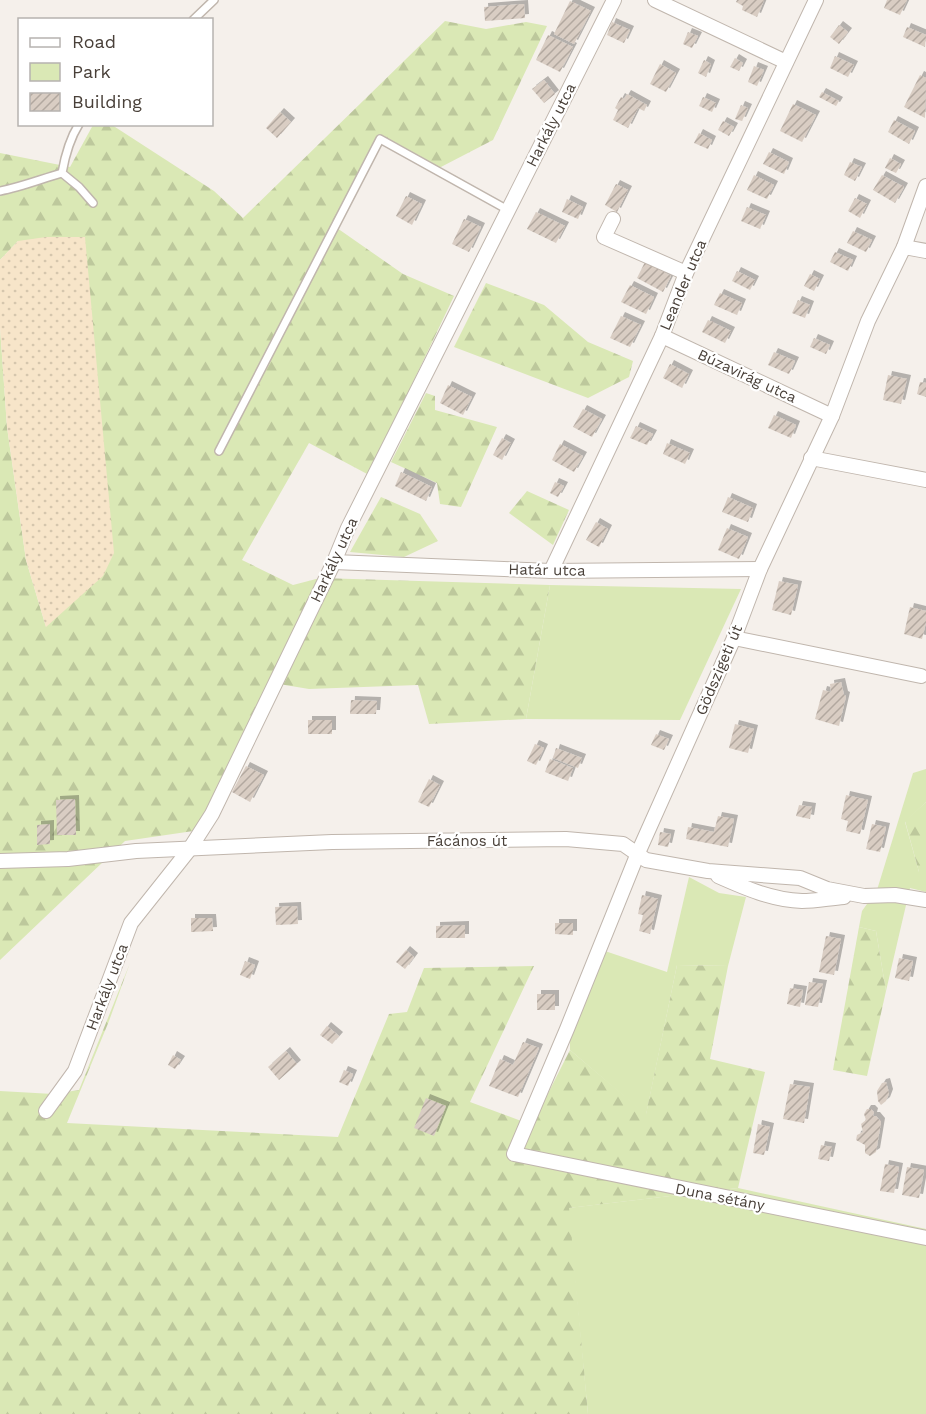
<svg xmlns="http://www.w3.org/2000/svg" width="926" height="1414" font-family="'Work Sans',sans-serif">
	<defs>
		<pattern id="forest-firs" width="22" height="20" patternUnits="userSpaceOnUse" patternTransform="scale(1.5)"><rect width="22" height="20" fill="#dae8b5"/><path d="M5 1l3.5 6h-7zM16 11l3.5 6h-7z" fill="#bdc89c"/></pattern>
		<pattern id="sand-dots" width="8" height="8" patternUnits="userSpaceOnUse" patternTransform="scale(1.5)"><rect width="8" height="8" fill="#f7e5c9"/><path d="M2 2h.1M6 6h.1" fill="none" stroke="#d5c6ad" stroke-width="1.8" stroke-linecap="round"/></pattern>
		<pattern id="building-hatch" width="6" height="6" patternUnits="userSpaceOnUse" patternTransform="scale(1.5)"><rect width="6" height="6" fill="#d9cdc3"/><path d="M-1 1l2-2M0 6l6-6M5 7l2-2" fill="none" stroke="#b2a89f"/></pattern>
		<filter id="shadow"><feDropShadow dx="4" dy="-4" stdDeviation="0" flood-color="#0004"/></filter>
	</defs>
	<rect width="100%" height="100%" fill="#f5f0eb"/>
	<g fill="#dae8b5">
		<polygon points="550,585 741,589 680,720 526,719"/>
		<polygon points="926,769 926,802 905,822 919,872 926,872 926,892 910,888 886,991 876,931 859,927 862,911 877,890 913,773"/>
		<polygon points="689,877 719,893 746,897 728,966 677,965 646,1115 570,1050 570,1037 605,951 667,972"/>
		<polygon points="738,1188 926,1229 926,1414 588,1414 568,1208"/>
	</g>
	<g fill="url(#forest-firs)">
		<polygon points="445,21 486,29 526,22 547,26 493,140 439,168 385,139 337,228 403,274 454,296 369,475 309,443 242,560 293,585 320,578 550,585 526,719 429,724 418,685 309,689 279,684 207,829 125,841 0,960 0,327 7,427 26,560 46,627 18,241 0,260 0,153 70,167 93,125 112,125 214,191 243,218"/>
		<polygon points="486,283 544,305 588,342 633,361 629,377 588,398 454,347"/>
		<polygon points="426,393 435,396 435,410 497,427 461,507 440,504 437,483 391,462"/>
		<polygon points="527,491 569,510 553,545 509,513"/>
		<polygon points="381,497 420,514 438,541 404,557 350,552"/>
		<polygon points="926,802 926,872 919,872 905,821"/>
		<polygon points="859,927 876,931 886,991 867,1076 833,1070"/>
		<polygon points="130,963 109,1021 67,1123 338,1137 389,1014 407,1012 424,968 534,966 470,1102 532,1125 570,1050 646,1114 677,965 728,966 710,1059 765,1072 738,1188 569,1208 588,1414 0,1414 0,1091 53,1094 79,1090"/>
	</g>
	<polygon fill="url(#sand-dots)" points="46,237 85,237 114,553 103,576 46,627 26,560 7,427 0,327 0,260 18,241"/>
	<g fill="url(#building-hatch)" filter="url(#shadow)">
		<polygon points="737,0 764,0 757,17 742,10 743,6 736,2"/>
		<polygon points="887,0 907,0 900,15 884,8"/>
		<polygon points="570,1 591,11 574,44 554,34"/>
		<polygon points="524,4 525,18 485,21 484,7"/>
		<polygon points="612,22 630,30 624,43 607,35"/>
		<polygon points="839,25 848,32 839,44 830,37"/>
		<polygon points="907,27 926,35 925,47 903,37"/>
		<polygon points="688,32 698,36 692,48 683,44"/>
		<polygon points="548,35 573,47 560,72 536,60"/>
		<polygon points="835,56 854,65 848,77 830,68"/>
		<polygon points="735,58 743,63 739,71 730,67"/>
		<polygon points="704,60 711,64 706,77 698,73"/>
		<polygon points="660,64 676,73 666,92 650,84"/>
		<polygon points="754,66 764,70 757,86 748,82"/>
		<polygon points="920,75 926,78 925,118 904,107"/>
		<polygon points="544,80 555,94 544,103 532,89"/>
		<polygon points="822,92 839,101 836,106 819,97"/>
		<polygon points="627,94 647,105 644,111 638,108 628,128 613,120 618,110 615,108 621,97 624,99"/>
		<polygon points="703,97 716,103 712,112 699,106"/>
		<polygon points="793,104 816,115 802,142 780,131"/>
		<polygon points="741,105 748,108 742,121 735,119"/>
		<polygon points="280,112 291,122 277,138 266,128"/>
		<polygon points="894,120 915,131 909,144 888,132"/>
		<polygon points="723,121 734,127 729,136 718,130"/>
		<polygon points="699,133 712,140 708,149 694,143"/>
		<polygon points="769,152 789,162 784,174 763,164"/>
		<polygon points="890,158 901,164 896,173 885,168"/>
		<polygon points="850,162 862,167 855,181 844,175"/>
		<polygon points="754,175 774,185 767,199 747,190"/>
		<polygon points="882,175 904,187 895,203 873,190"/>
		<polygon points="616,184 628,190 617,212 605,205"/>
		<polygon points="406,196 422,204 412,225 396,216"/>
		<polygon points="855,198 867,204 860,218 848,211"/>
		<polygon points="567,199 583,207 578,219 562,212"/>
		<polygon points="747,207 766,215 760,229 741,221"/>
		<polygon points="536,212 565,226 556,243 527,229"/>
		<polygon points="464,219 481,227 469,252 452,244"/>
		<polygon points="853,231 872,240 866,252 847,243"/>
		<polygon points="835,252 853,260 848,271 830,262"/>
		<polygon points="645,262 671,276 663,292 637,278"/>
		<polygon points="737,271 755,280 750,290 732,281"/>
		<polygon points="810,274 820,279 814,291 804,286"/>
		<polygon points="630,285 654,297 646,314 621,302"/>
		<polygon points="720,293 742,303 737,315 714,305"/>
		<polygon points="798,300 810,305 805,318 792,313"/>
		<polygon points="621,316 641,325 630,347 610,338"/>
		<polygon points="708,320 731,331 725,343 702,332"/>
		<polygon points="814,338 830,345 826,354 810,347"/>
		<polygon points="774,352 795,361 789,374 768,365"/>
		<polygon points="670,364 689,374 682,388 663,378"/>
		<polygon points="888,375 907,379 901,404 883,400"/>
		<polygon points="920,382 926,383 926,397 917,394"/>
		<polygon points="448,385 472,397 463,415 440,403"/>
		<polygon points="583,409 602,419 592,437 573,427"/>
		<polygon points="774,415 796,425 791,438 768,428"/>
		<polygon points="636,426 653,434 647,445 630,438"/>
		<polygon points="502,438 511,443 502,460 493,455"/>
		<polygon points="667,443 690,453 685,464 663,454"/>
		<polygon points="560,444 583,456 574,472 552,460"/>
		<polygon points="401,472 432,487 426,501 395,486"/>
		<polygon points="555,482 564,486 558,497 550,493"/>
		<polygon points="728,497 753,508 748,522 722,512"/>
		<polygon points="596,522 608,529 599,547 586,540"/>
		<polygon points="727,528 748,537 739,559 718,550"/>
		<polygon points="779,581 798,585 791,615 772,610"/>
		<polygon points="910,607 926,611 926,622 922,639 904,634"/>
		<polygon points="841,682 844,695 846,696 839,726 815,719 823,690 831,692 830,684"/>
		<polygon points="351,700 377,701 376,714 350,714"/>
		<rect x="308" y="720" width="24" height="14"/>
		<polygon points="735,724 754,729 748,753 729,748"/>
		<polygon points="656,734 669,739 664,750 651,745"/>
		<polygon points="535,744 544,748 536,765 527,761"/>
		<polygon points="556,748 582,758 578,768 553,758"/>
		<polygon points="550,759 573,768 568,781 545,772"/>
		<polygon points="246,766 264,775 250,802 232,792"/>
		<polygon points="429,779 440,785 429,807 418,802"/>
		<polygon points="846,795 868,800 860,834 846,831 848,821 841,819"/>
		<polygon points="75,799 76,835 57,835 56,800"/>
		<polygon points="799,805 812,807 810,819 796,816"/>
		<polygon points="718,816 734,819 728,847 686,839 688,827 714,832"/>
		<polygon points="50,824 50,844 37,845 37,825"/>
		<polygon points="872,824 886,827 880,852 866,849"/>
		<polygon points="660,832 671,834 668,847 658,845"/>
		<polygon points="642,895 658,899 650,934 639,931 643,915 638,914"/>
		<polygon points="297,906 298,924 276,925 275,907"/>
		<polygon points="191,918 212,918 213,931 191,932"/>
		<polygon points="555,923 573,923 573,935 555,934"/>
		<polygon points="465,925 465,938 436,938 436,926"/>
		<polygon points="826,936 841,939 834,975 819,972"/>
		<polygon points="406,950 414,957 405,969 396,962"/>
		<polygon points="899,958 913,961 909,981 895,978"/>
		<polygon points="245,961 255,965 250,979 240,975"/>
		<polygon points="809,982 823,984 818,1007 805,1005"/>
		<polygon points="790,988 803,990 800,1007 787,1004"/>
		<rect x="537" y="994" width="18" height="16"/>
		<polygon points="327,1026 339,1036 332,1044 320,1035"/>
		<polygon points="523,1042 539,1048 518,1097 489,1086 500,1059 513,1065"/>
		<polygon points="286,1051 297,1064 279,1080 268,1067"/>
		<polygon points="173,1055 181,1060 175,1069 168,1065"/>
		<polygon points="344,1070 353,1074 348,1086 339,1082"/>
		<polygon points="886,1082 889,1093 886,1101 881,1105 878,1101 877,1091 882,1083"/>
		<polygon points="790,1084 810,1087 804,1123 783,1119"/>
		<polygon points="426,1098 446,1106 434,1136 414,1128"/>
		<polygon points="867,1109 871,1109 874,1112 873,1116 876,1116 881,1122 876,1152 870,1156 865,1153 865,1145 856,1140 857,1135 863,1132 861,1124 866,1120 864,1114"/>
		<polygon points="758,1124 770,1127 764,1155 753,1153"/>
		<polygon points="821,1145 832,1147 829,1161 818,1159"/>
		<polygon points="885,1164 899,1167 894,1193 880,1191"/>
		<polygon points="907,1167 924,1170 919,1198 902,1195"/>
	</g>
	<g fill="none" stroke-linecap="round" stroke-linejoin="round">
		<g stroke="#c0b6ad" stroke-width="10">
			<g id="lane">
				<polyline points="193,20 214,0"/>
				<path d="M79,124C69,140 65,156 62,173L79,187L93,203"/>
				<path d="M0,191C21,187 41,179 62,173"/>
				<polyline points="219,451 380,139 508,210"/>
			</g>
		</g>
		<g stroke="#c0b6ad" stroke-width="16">
			<g id="street">
				<polyline points="655,0 786,62"/>
				<polyline points="926,186 904,247 868,321 832,416 760,569 734,638 638,853 567,1029 514,1154 926,1238"/>
				<polyline points="613,219 604,237 686,273"/>
				<polyline points="904,247 926,251"/>
				<polyline points="662,336 832,416"/>
				<polyline points="811,458 926,480"/>
				<polyline points="334,562 551,571 760,569"/>
				<polyline points="551,571 662,336 686,273 816,0"/>
				<polyline points="734,638 921,676"/>
				<polyline points="0,861 68,859 136,851 332,842 566,839 623,844 646,860 708,871 800,878 827,889 864,896 895,895 926,900"/>
				<path d="M718,876C745,888 772,900 802,901C816,901 830,898 844,897"/>
				<polyline points="46,1111 75,1071 131,923 189,850 212,814 334,562 348,528 614,0"/>
			</g>
		</g>
		<use href="#lane" stroke="#fff" stroke-width="7"/>
		<use href="#street" stroke="#fff" stroke-width="14"/>
	</g>
	<g text-anchor="middle" dominant-baseline="central" stroke-width="4.5" stroke-linejoin="round" paint-order="stroke">
		<g font-size="15" fill="#494039" stroke="#fff">
			<text transform="translate(551 125) rotate(-63)">Harkály utca</text>
			<text transform="translate(683 285) rotate(-67)">Leander utca</text>
			<text transform="translate(747 376) rotate(25)">Búzavirág utca</text>
			<text transform="translate(334 560) rotate(-65)">Harkály utca</text>
			<text transform="translate(547 570) rotate(1)">Határ utca</text>
			<text transform="translate(719 670) rotate(-67)">Gödszigeti út</text>
			<text x="467" y="841">Fácános út</text>
			<text transform="translate(107 987) rotate(-69)">Harkály utca</text>
			<text transform="translate(720 1197) rotate(11)">Duna sétány</text>
		</g>
	</g>
	<rect x="18" y="18" width="195" height="108" fill="#ffffff" stroke="#b6b3b0" stroke-width="1.5"/>
	<rect x="30" y="38" width="30" height="9" fill="#ffffff" stroke="#b6b3b0" stroke-width="1.5"/>
	<text x="72" y="48" font-size="18" fill="#494039">Road</text>
	<rect x="30" y="63" width="30" height="18" fill="#dae8b5" stroke="#b6b3b0" stroke-width="1.5"/>
	<text x="72" y="78" font-size="18" fill="#494039">Park</text>
	<rect x="30" y="93" width="30" height="18" fill="url(#building-hatch)" stroke="#b6b3b0" stroke-width="1.5"/>
	<text x="72" y="108" font-size="18" fill="#494039">Building</text>
</svg>
